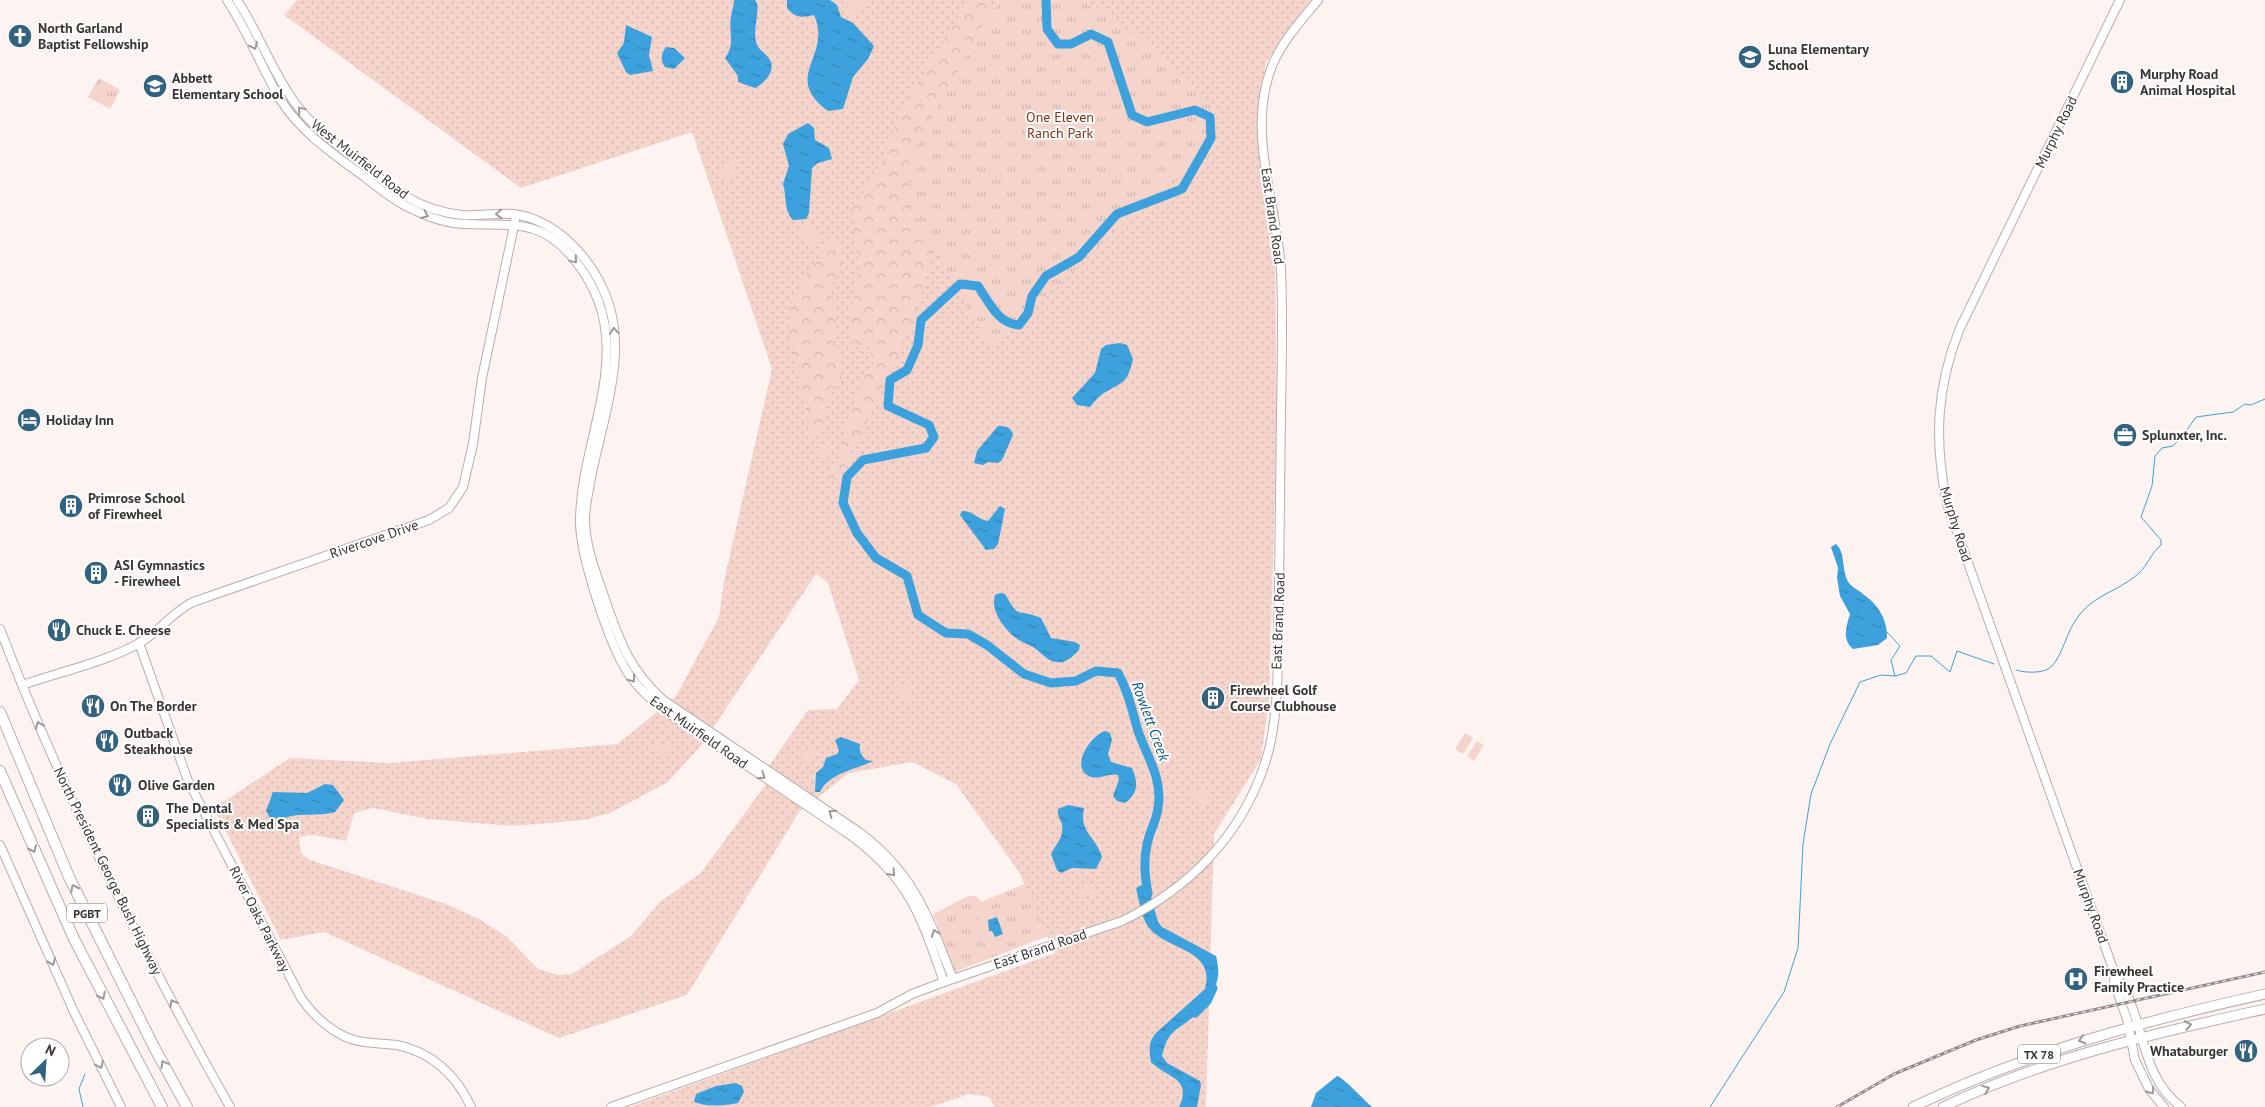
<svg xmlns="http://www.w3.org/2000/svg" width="2265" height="1107" font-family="'PT Sans',sans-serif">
	<defs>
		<pattern id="grass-dots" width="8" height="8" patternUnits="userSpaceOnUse" patternTransform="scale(1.25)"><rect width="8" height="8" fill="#f4d4cb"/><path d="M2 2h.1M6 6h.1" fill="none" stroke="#d2b7af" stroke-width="1.8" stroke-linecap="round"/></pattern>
		<pattern id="forest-crowns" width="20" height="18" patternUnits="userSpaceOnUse" patternTransform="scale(1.25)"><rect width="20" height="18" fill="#f4d4cb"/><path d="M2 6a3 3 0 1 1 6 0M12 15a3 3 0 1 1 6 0" fill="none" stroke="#d2b7af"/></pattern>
		<pattern id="park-tufts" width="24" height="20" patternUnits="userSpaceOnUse" patternTransform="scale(1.25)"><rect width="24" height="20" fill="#f4d4cb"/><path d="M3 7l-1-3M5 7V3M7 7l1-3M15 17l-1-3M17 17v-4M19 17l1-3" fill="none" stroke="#d2b7af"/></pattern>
		<pattern id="water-ripples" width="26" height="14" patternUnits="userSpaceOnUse" patternTransform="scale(1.25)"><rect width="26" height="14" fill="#3ca1dc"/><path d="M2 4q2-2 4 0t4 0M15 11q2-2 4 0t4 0" fill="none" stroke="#3384b3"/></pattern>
	</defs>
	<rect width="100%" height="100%" fill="#fdf3f0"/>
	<path fill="url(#grass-dots)" fill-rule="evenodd" d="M297,0H1311L1266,62L1258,130L1275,256L1277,416L1269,700L1261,759L1214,834L1206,1107H995L989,1097L969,1094L931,1107H630L1055,953L1019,872L956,784L912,762L849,773L799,812L687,995L559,1038L324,932L281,940L214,808L290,758L390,763L618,744L676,696L719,617L724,581L772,369L692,132L521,188L284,15ZM816,574L828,583L859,680L837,709L808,710L769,766L713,728ZM703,743L766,784L701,873L660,902L631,936L572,974L558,975L538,969L506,936L479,919L446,904L310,860L301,853L299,837L313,835L346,841L354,813L373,808L427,819L512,826L584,820L610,813L668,782Z"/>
	<g fill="url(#forest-crowns)">
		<polygon points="968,0 990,0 920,302 876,404 838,481 825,476 841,456 847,426 861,384 873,363 870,347 858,348 848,325 860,266 855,244 852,208 871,181 885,155 895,127 908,100"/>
		<path d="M831,241L842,244V269L830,288C838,318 835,348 842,378L826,402L824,431L819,435H811L788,330C787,294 811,269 831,241Z"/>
	</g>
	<g fill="url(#park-tufts)">
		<polygon points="1006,0 1087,0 1152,47 1219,110 1212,154 1126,220 992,350 909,206 910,157 992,9"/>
		<polygon points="99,78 120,90 110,109 88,97"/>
		<polygon points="1025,884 1048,936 954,972 933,914 968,896 976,896 981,902"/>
	</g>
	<g fill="#f4d4cb">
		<polygon points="847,0 864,0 861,12 853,14 847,10"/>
		<polygon points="734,162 737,164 733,180 724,182 721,176 723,164"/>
		<polygon points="809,226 819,230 823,236 822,241 809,247 799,234"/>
		<polygon points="827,447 831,452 824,462 817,457 814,451 815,449"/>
		<polygon points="902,685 911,689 910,702 906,703 894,693 897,687"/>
		<polygon points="1465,733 1473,738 1463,754 1455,749"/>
		<polygon points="1477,741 1484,745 1474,761 1467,756"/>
		<polygon points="658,742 670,745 673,749 661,755 655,754 655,746"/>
		<polygon points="809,748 814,750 814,756 809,763 803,764 798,758 804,750"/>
		<polygon points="1194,790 1206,790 1208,799 1201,808 1188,798 1189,794"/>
		<polygon points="1080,883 1095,886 1093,899 1078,891"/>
		<polygon points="999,907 1010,936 985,945 980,931 983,930 977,915"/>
	</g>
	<g fill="url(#water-ripples)">
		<path d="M734,0H755L757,3C759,16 753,29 756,42C758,50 766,53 770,60C776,72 764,83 755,88L738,82V76L725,58C736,44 728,31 731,16C732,10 734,6 734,0Z"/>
		<path d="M787,0H830L837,5L841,17L853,23L874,46L868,59L853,77L843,109L828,111C781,76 833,56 814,15C802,18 795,18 787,8Z"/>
		<polygon points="626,25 652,37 649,55 653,71 630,75 626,72 617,53 624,43"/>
		<path d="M666,47L674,48L685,58L674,69L665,67C660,60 661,54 666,47Z"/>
		<path d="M808,123L814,128L815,140L829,148L832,159L818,163L812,168L809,213L806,219L793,220C783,209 787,196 783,184L789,166L783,144L788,134Z"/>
		<path d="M1120,343L1127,345L1133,359C1127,384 1124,381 1104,393C1099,396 1094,402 1090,407L1077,405L1072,398L1095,373L1101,349L1106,345Z"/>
		<path d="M998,426C1006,426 1011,427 1013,435L1002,460L998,463L988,462L983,465L974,463L977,451Z"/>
		<path d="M1000,506L1005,509L998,544L994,549L986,550L960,515L962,511C973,510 978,520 988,521Z"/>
		<path d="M1836,544C1846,552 1841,572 1849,583C1854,589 1859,590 1864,595C1878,604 1888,621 1887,638L1878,645L1853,649C1842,639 1846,628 1850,614L1840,596L1837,578L1838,568L1831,547Z"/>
		<path d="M1000,593L1005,594C1020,621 1017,608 1041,618L1051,638L1075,642L1080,645L1079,650C1073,656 1066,664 1056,662C1047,661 1041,652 1033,647C1028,644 1021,642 1016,638C1004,629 990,610 995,595Z"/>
		<path d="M1105,731L1110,733L1112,740L1108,754L1111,762L1132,768C1138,782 1139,793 1125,803L1117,801L1113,796L1119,779L1118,775C1108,772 1097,782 1087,775C1071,764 1092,735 1105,731Z"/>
		<path d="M841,737L860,744C859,752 861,755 866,760L873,761C857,769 829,773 820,792H815L816,773L823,767L826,758L837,754L839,750L835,740Z"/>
		<path d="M325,784L333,785L344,800L335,812C322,816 311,814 298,815C286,816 285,820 270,818L266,811L273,792L307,793Z"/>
		<path d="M1068,805L1084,808C1079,833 1096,836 1102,857L1096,869L1072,868L1061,873L1057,870L1051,854C1056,844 1064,838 1062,824C1060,818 1057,816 1058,809Z"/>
		<path d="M1147,882L1158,922L1162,927L1216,956C1221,976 1218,986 1205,1002C1201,1007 1198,1014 1193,1017C1175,1032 1168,1030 1162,1056L1167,1063L1200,1081L1201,1085L1197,1107H1179C1193,1078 1167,1078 1151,1062C1149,1050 1148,1041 1157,1032L1205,989C1215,951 1174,951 1153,932C1141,921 1140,903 1136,888Z"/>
		<polygon points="997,917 1003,934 995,937 992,931 989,931 988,920"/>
		<path d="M1337,1076C1344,1078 1364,1100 1372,1107H1311L1316,1093Z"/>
		<path d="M736,1083L742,1086L744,1092L738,1103C725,1106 706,1107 694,1102L696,1094L716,1086Z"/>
	</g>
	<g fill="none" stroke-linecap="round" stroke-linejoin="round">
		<g stroke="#3ca1dc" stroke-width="1">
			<polyline points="1887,632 1900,646 1891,660 1895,676 1906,673 1916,656 1931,656 1950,672 1957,651 1994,664"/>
			<path d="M2016,670C2025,673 2045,674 2052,666C2063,654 2067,631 2077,618C2093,595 2117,592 2138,574C2148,565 2151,553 2161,545V540L2141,517L2152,486L2155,456L2162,448L2173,446L2182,437L2196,417L2233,412L2245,404L2251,405L2265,399"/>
			<polyline points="83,1107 79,1089 85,1074"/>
			<polyline points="1710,1107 1784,992 1798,948 1803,844 1811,794 1830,744 1860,682 1881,675 1895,676"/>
		</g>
		<g stroke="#3ca1dc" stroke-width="9">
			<path d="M1046,0L1047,29L1058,44H1071L1091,34L1108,42L1132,115L1147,122L1195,110L1210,117L1211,138L1182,189L1117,214L1079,257L1046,276L1032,296L1028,313L1019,325C998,324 989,302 978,286L960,284L921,320L918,345L907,370L890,380L888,406L929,425L934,437L926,448L863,460L847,477L843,503L857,533L876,558L907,576L918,615L946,633L968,634L987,645L1024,674L1051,683L1076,681L1096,671L1118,673C1128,691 1132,710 1138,731C1147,757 1163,778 1158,808C1157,820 1149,832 1147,845C1143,861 1145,878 1148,894"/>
			<polyline points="1195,1013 1207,1001 1213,988"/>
		</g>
		<g stroke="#baaeaa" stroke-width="10">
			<g id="secondary">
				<path d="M227,0C248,32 261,66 280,99C301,133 335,155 366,178C380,189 394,201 410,208C428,217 446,224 466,224C515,226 543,218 577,263C641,345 582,430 580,519C579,554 611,653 633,680C654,707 684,723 711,742C759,773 806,805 853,837C911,881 921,917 944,982"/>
				<path d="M237,0C257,30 269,64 289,94C308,125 339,146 367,168C379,177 391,188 405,196C422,206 442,213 462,215C479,216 496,213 513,214C554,219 587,254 603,289C631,348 603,417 591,477C589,491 585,505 585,519C585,548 598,578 607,605C621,645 631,671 663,700L859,832C915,874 928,917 953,979"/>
				<path d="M2120,0L1960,328C1936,388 1934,441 1947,504L2112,966C2117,979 2126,990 2131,1004C2145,1041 2147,1081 2181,1107"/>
				<path d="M0,629C63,794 143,953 230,1107"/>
				<path d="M139,643L188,781L301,998C313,1015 331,1032 351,1039C366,1044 382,1043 397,1045C432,1052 457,1076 471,1107"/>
				<path d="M22,685C59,672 107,662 141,642C160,631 172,612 193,602L429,520L449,508L463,487L473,444L482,378L515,221"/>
				<polyline points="0,845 74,1012 121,1107"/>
				<polyline points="2115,974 2114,982 2127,1019 2135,1060 2149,1089 2164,1107"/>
				<path d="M611,1107L877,1013L912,994L944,982L1122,921C1188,889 1240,837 1264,766C1282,717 1277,640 1279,587C1280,528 1280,469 1281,411C1282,364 1283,317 1281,270C1277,203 1246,132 1272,66C1282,41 1301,21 1318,0"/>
			</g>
		</g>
		<g stroke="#baaeaa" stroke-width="11">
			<g id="primary">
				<path d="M1913,1107C2025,1053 2143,1021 2265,994"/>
				<path d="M1943,1107C2045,1058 2155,1033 2265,1009"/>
			</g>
		</g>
		<g stroke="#baaeaa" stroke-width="12">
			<g id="highway">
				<polyline points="0,712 69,877 155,1049 187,1107"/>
				<polyline points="0,771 74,939 162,1107"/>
			</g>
		</g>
		<use href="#secondary" stroke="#fff" stroke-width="8"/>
		<use href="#primary" stroke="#fff" stroke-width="9"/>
		<use href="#highway" stroke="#fff" stroke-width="10"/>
		<g stroke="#928c89" stroke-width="3">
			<polyline id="rail" points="1837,1107 1894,1074 1976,1040 2020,1026 2265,972"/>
		</g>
		<use href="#rail" stroke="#fff" stroke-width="1" stroke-dasharray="4" stroke-linecap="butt"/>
	</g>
	<defs><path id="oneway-chevron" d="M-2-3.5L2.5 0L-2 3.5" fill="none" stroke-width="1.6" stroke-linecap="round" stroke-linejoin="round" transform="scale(1.25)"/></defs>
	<g stroke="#9c9a98">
		<use href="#oneway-chevron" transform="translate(254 46) rotate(65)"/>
		<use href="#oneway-chevron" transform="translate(301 110) rotate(-130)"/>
		<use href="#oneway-chevron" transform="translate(499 214) rotate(179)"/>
		<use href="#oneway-chevron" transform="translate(425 215) rotate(23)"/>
		<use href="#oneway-chevron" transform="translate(574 260) rotate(50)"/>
		<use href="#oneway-chevron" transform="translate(614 331) rotate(-95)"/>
		<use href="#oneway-chevron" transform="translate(632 679) rotate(53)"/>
		<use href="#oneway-chevron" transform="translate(39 725) rotate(-112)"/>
		<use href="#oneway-chevron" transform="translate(762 776) rotate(34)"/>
		<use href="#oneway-chevron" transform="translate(832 813) rotate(-145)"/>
		<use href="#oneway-chevron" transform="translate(33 849) rotate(66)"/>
		<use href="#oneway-chevron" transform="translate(892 873) rotate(48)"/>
		<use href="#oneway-chevron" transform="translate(74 888) rotate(-117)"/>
		<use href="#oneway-chevron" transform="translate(935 933) rotate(-111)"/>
		<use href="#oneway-chevron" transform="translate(52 962) rotate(66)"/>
		<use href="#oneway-chevron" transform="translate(102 996) rotate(63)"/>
		<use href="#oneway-chevron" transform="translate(173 1003) rotate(-118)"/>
		<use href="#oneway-chevron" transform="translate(2188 1025) rotate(-12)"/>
		<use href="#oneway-chevron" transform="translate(2082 1040) rotate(163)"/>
		<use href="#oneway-chevron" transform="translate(164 1064) rotate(-119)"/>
		<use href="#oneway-chevron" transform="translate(100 1065) rotate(65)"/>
		<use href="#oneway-chevron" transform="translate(1986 1089) rotate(-22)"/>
		<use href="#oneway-chevron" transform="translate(2151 1091) rotate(57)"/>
	</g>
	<defs>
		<g id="church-disc" transform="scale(1.25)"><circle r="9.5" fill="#316280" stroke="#fff"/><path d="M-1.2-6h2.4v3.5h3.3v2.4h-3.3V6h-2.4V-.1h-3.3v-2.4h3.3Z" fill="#fff"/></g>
		<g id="school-disc" transform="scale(1.25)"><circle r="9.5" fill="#316280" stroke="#fff"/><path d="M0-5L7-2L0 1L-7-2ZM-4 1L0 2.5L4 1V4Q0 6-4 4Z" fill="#fff"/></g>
		<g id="building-disc" transform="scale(1.25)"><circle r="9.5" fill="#316280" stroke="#fff"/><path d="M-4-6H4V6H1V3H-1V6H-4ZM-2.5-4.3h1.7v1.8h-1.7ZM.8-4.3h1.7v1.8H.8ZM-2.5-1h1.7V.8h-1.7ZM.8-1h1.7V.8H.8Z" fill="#fff"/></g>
		<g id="hotel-disc" transform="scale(1.25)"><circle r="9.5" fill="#316280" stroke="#fff"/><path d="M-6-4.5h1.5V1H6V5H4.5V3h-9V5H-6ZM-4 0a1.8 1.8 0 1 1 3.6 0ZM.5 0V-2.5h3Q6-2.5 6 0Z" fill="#fff"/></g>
		<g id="office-disc" transform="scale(1.25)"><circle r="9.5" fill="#316280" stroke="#fff"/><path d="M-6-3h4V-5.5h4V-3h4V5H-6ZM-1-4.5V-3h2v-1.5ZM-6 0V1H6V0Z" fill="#fff"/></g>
		<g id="restaurant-disc" transform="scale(1.25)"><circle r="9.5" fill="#316280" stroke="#fff"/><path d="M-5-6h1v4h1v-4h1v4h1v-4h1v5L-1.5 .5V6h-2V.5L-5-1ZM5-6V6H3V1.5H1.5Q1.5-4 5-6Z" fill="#fff"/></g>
		<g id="hospital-disc" transform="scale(1.25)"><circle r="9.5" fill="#316280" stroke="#fff"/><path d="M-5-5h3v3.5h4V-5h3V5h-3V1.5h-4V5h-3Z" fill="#fff"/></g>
	</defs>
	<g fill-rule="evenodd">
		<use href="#church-disc" x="20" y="36"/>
		<use href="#school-disc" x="1750" y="57"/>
		<use href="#building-disc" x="2122" y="82"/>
		<use href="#school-disc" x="155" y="86"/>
		<use href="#hotel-disc" x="29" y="420"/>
		<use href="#office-disc" x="2125" y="435"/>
		<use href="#building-disc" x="71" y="506"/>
		<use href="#building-disc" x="96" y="573"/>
		<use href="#restaurant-disc" x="59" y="630"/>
		<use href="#building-disc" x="1213" y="698"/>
		<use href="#restaurant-disc" x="93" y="706"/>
		<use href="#restaurant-disc" x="107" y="741"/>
		<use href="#restaurant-disc" x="120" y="785"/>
		<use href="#building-disc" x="148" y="816"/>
		<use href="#hospital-disc" x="2076" y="979"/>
		<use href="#restaurant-disc" x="2246" y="1051"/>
	</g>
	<g text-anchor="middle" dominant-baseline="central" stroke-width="4" stroke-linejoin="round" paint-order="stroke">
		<g fill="#fff" stroke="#747170" stroke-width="1">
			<rect x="67" y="903.5" width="40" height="19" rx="4"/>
			<rect x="2018" y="1044.5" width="42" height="19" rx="4"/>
		</g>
		<g font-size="12" font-weight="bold" fill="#383432">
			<text x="87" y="913">PGBT</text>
			<text x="2039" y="1054">TX 78</text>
		</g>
		<g font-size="14" font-weight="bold" fill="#383432" stroke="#fff" text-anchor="start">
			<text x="38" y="28">North Garland<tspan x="38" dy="16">Baptist Fellowship</tspan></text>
			<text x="1768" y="49">Luna Elementary<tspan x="1768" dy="16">School</tspan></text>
			<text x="2140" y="74">Murphy Road<tspan x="2140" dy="16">Animal Hospital</tspan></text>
			<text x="172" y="78">Abbett<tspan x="172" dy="16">Elementary School</tspan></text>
			<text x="46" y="420">Holiday Inn</text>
			<text x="2142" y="435">Splunxter, Inc.</text>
			<text x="88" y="498">Primrose School<tspan x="88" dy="16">of Firewheel</tspan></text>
			<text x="114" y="565">ASI Gymnastics<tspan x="114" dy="16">- Firewheel</tspan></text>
			<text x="76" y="630">Chuck E. Cheese</text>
			<text x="1230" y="690">Firewheel Golf<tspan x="1230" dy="16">Course Clubhouse</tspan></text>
			<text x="110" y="706">On The Border</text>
			<text x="124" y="733">Outback<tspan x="124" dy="16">Steakhouse</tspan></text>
			<text x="138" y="785">Olive Garden</text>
			<text x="166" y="808">The Dental<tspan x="166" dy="16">Specialists &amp; Med Spa</tspan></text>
			<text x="2094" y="971">Firewheel<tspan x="2094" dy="16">Family Practice</tspan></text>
			<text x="2228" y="1051" text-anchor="end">Whataburger</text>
		</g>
		<g font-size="14" fill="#842e13" stroke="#fff">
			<text x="1060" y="117">One Eleven<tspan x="1060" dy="16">Ranch Park</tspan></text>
		</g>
		<g font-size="14" fill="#383432" stroke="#fff">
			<text transform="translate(2056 132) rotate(-64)">Murphy Road</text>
			<text transform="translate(360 159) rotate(38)">West Muirfield Road</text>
			<text transform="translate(1273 216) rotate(82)">East Brand Road</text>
			<text transform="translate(1956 524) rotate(73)">Murphy Road</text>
			<text transform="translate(374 539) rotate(-19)">Rivercove Drive</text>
			<text transform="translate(1278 621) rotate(-88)">East Brand Road</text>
			<text transform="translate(699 732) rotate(35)">East Muirfield Road</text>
			<text transform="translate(108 871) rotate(64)">North President George Bush Highway</text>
			<text transform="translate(2091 906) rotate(70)">Murphy Road</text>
			<text transform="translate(260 919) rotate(63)">River Oaks Parkway</text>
			<text transform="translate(1040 949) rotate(-19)">East Brand Road</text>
		</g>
		<g font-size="15" font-style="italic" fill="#0e5a81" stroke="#fff">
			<text transform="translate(1151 721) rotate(70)">Rowlett Creek</text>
		</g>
	</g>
	<g transform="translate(45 1062) rotate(25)"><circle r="24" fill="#ffffff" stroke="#afaead"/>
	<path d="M0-4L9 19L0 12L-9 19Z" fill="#316280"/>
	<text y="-8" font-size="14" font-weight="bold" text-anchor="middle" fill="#383432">N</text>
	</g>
</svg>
